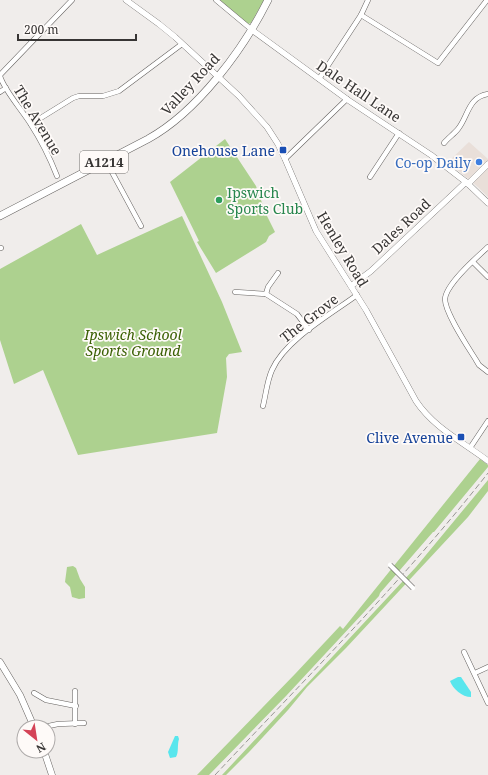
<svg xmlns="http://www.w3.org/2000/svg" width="488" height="775" font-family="'Noto Serif',serif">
	<rect width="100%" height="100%" fill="#f0edeb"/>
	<polygon fill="#e9dfd9" points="469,142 488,159 488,197 478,187 448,162"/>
	<g fill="#add18f">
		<polygon points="220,0 264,0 251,23 248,24"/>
		<polygon points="225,139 256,186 266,214 275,232 269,236 266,242 216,273 197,242 199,241 170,182"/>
		<polygon points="182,216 222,302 242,352 229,354 226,358 227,377 217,433 78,455 43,370 14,384 0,340 0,269 81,224 97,255"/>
		<polygon points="480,459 488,465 488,467 434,532 433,532 380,593 379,596 286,696 209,775 197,775 295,674 340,626 343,629"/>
		<polygon points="488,480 488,491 468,517 346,648 307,687 288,710 250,751 226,775 222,775 416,567"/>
		<polygon points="73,566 76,568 80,579 85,587 85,598 79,599 72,597 70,587 65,582 67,567"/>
	</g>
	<g fill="#58e6ed">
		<path d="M458,677H461L471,692V697C462,697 453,689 450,681Z"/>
		<path d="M175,736H178L179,739C177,745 179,752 176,757L170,758L168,752Z"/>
	</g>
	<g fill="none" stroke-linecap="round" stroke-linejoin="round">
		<g stroke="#656260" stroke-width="5.5">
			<g id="minor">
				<polyline points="216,0 252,30"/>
				<polyline points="361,15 438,63 487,0"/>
				<polyline points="0,75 72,0"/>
				<path d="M0,76C4,90 22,110 30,123C41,140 50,158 57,176"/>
				<polyline points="319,79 361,15 368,0"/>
				<polyline points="0,92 6,88"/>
				<polyline points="31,124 73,98 79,96 103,96 119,91 182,44"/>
				<path d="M444,143C448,138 454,134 458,129C468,117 468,97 488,94"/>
				<polyline points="285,159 347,99"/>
				<polyline points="106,161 141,226"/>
				<polyline points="370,177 399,133"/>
				<path d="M488,247C477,257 446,284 445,299C445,313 468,347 476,360L479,365L488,372"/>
				<polyline points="0,248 1,248"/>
				<polyline points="473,262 488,277"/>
				<polyline points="235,292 266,294 297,314 309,330"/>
				<polyline points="266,294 268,287 278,273"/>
				<path d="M263,406C266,394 267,381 272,370C285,340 331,314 357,295"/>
				<polyline points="470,448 488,421"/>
				<polyline points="464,652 488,703"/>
				<polyline points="475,673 488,667"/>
				<polyline points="75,691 75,724"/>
				<polyline points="34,693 46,700 76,706"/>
				<polyline points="44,727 58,724 84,723"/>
			</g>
		</g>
		<g stroke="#656260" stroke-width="6">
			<g id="tertiary">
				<path d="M126,0L159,24L175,37L239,96L267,127L278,144L285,159L316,231L366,310L416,401C434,428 463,442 488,461"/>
				<polyline points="252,30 348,100 431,155 466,182 488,203"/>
				<polyline points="468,184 488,164"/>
				<polyline points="351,286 371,271 466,182"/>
			</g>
		</g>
		<g stroke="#656260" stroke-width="7">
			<g id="secondary">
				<polyline points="0,662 20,695 34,727"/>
				<polyline points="44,751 52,775"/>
			</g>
		</g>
		<g stroke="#656260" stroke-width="8">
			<path id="primary" d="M0,216L148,139C197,112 243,50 268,0"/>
		</g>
		<use href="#minor" stroke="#fff" stroke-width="4.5"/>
		<use href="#tertiary" stroke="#fff" stroke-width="5.5"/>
		<use href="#secondary" stroke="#fff" stroke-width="6"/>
		<use href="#primary" stroke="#fff" stroke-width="7"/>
		<path stroke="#979593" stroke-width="1" stroke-dasharray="6 3" stroke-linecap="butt" d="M215,775C308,676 404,580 488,473"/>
		<g stroke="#656260" stroke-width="5.5" stroke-linecap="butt">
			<polyline id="minor-bridge" points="390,565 413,588"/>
		</g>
		<use href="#minor-bridge" stroke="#fff" stroke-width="4.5"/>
	</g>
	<g fill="#1a4fb4" stroke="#fefaf8" stroke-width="1.5">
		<rect x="279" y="146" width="8" height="8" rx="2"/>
		<rect x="457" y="433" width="8" height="8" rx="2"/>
	</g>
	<circle fill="#3f7fe0" stroke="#fefaf8" stroke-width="1.5" cx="479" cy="162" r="4"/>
	<circle fill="#2e9e5b" stroke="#fefaf8" stroke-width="1.5" cx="219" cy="200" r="4"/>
	<g text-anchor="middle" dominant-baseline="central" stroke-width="3.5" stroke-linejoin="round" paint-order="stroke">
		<rect fill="#fefaf8" stroke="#73706f" stroke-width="1" x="80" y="151" width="48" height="22" rx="3"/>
		<g font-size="13" font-weight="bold" fill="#373534">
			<text x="104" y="162">A1214</text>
		</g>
		<g font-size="14" fill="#373534" stroke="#fefaf8">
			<text transform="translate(190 84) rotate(-47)">Valley Road</text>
			<text transform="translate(359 91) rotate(34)">Dale Hall Lane</text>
			<text transform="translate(38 120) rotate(59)">The Avenue</text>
			<text transform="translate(401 226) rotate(-43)">Dales Road</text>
			<text transform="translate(343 249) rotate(59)">Henley Road</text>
			<text transform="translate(309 318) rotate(-38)">The Grove</text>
		</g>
		<g font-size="14" fill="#164399" stroke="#fefaf8" text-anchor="end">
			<text x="275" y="150">Onehouse Lane</text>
			<text x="453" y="437">Clive Avenue</text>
		</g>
		<g font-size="14" fill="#366cbe" stroke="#fefaf8" text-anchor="end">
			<text x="471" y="162">Co-op Daily</text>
		</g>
		<g font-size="14" fill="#27864d" stroke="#fefaf8" text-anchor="start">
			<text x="227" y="192">Ipswich<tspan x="227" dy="16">Sports Club</tspan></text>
		</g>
		<g font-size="14" font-style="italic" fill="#3a6003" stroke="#fefaf8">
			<text x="133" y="334">Ipswich School<tspan x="133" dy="16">Sports Ground</tspan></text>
		</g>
	</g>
	<g transform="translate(36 739) rotate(150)"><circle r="19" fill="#fefaf8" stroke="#aeabaa"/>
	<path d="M0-3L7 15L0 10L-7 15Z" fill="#d44357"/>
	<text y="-6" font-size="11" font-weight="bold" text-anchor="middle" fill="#373534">N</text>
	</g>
	<path d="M18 34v6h118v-6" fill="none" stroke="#373534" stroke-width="2"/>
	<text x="24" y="34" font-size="12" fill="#373534" stroke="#fefaf8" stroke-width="3" paint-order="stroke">200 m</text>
</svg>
